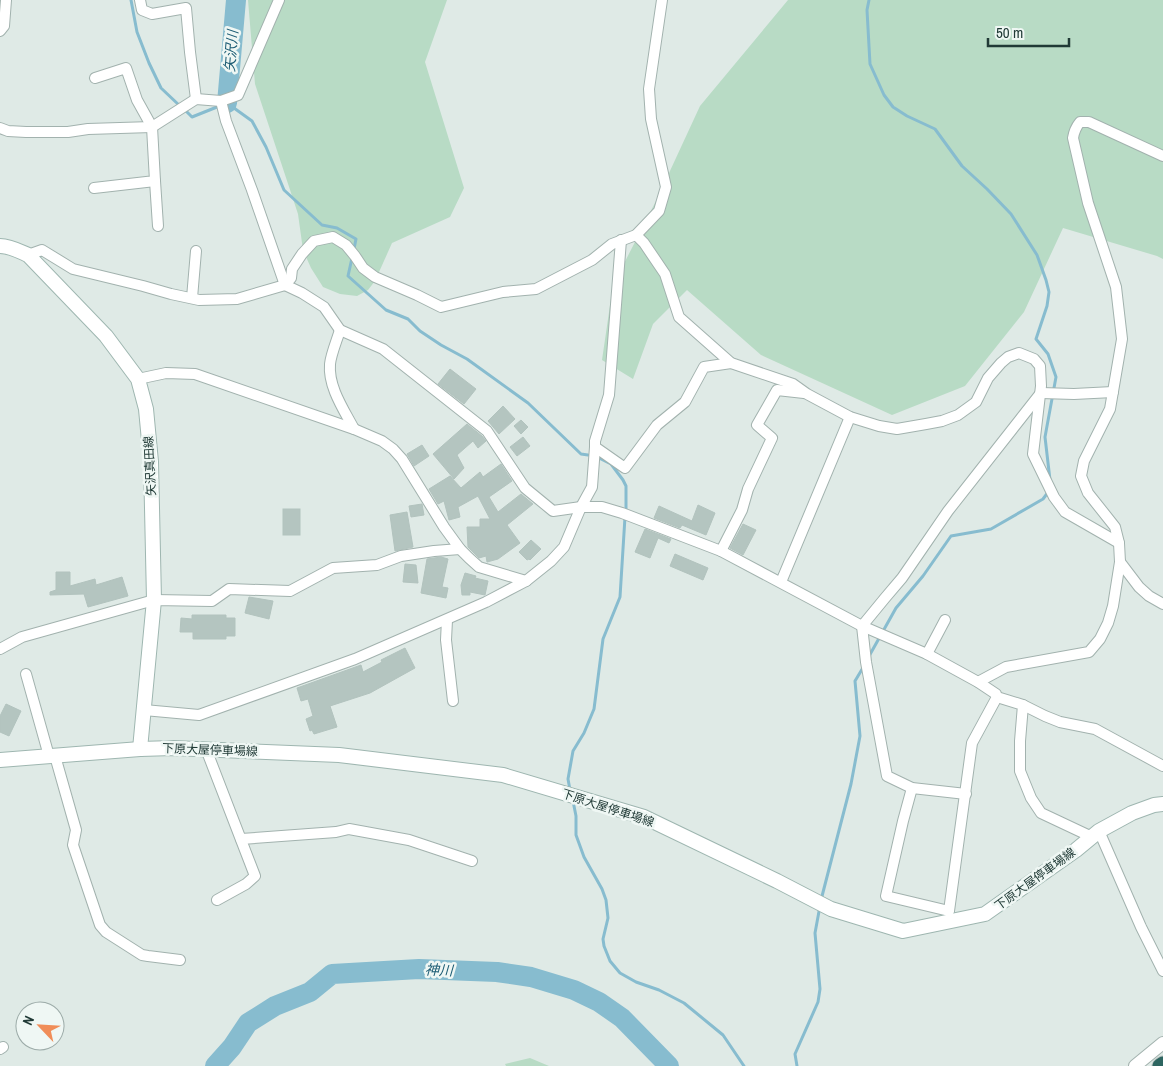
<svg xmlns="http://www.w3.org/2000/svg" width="1163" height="1066" font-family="'Archivo Narrow','Noto Sans JP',sans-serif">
	<rect width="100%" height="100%" fill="#dfeae6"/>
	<g fill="#b8dbc5">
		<polygon points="248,0 447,0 425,62 464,188 450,217 392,243 375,281 368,290 357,296 340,294 323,287 311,268 303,250 298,214 255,84"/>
		<polygon points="788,0 1163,0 1163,259 1157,256 1063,228 1024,312 965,386 892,415 761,355 687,290 653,324 633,379 602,360 613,285 657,199 700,106"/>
		<polygon points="530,1058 549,1066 506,1066 505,1064"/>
	</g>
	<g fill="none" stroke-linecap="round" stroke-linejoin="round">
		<g stroke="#87bccf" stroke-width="3">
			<polyline points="131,0 137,32 149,63 161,88 180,106"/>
			<polyline points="869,0 867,10 870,64 884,95 893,107 907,116 935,129 962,166 987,189 1011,214 1037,255 1046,280 1049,292 1047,306 1036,339 1048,354 1056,377 1045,437 1050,480"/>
			<polyline points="185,110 192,117 227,103 252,121 266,147 284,190 322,225 337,228 356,239 354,249"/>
			<polyline points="352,258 348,276 386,310 408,319 420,331 441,345 467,359 528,403 581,454 588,455"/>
			<polyline points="597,457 611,464 623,480 626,486 626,511"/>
			<polyline points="868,658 896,608 923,576 951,536 991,529 1043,499 1049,491"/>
			<polyline points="570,790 568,779 573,751 584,733 594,709 603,639 620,597 625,517"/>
			<polyline points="573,801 576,816 576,835 584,857 602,889 606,900 608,918 603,939 604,946 610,961 620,973 636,982 659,990 684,1003 723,1035 744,1066"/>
			<polyline points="821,900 851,784 860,736 855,681 864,666"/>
			<polyline points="797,1066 795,1054 818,1002 820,989 815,933 820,906"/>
		</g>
		<g stroke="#87bccf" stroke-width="20">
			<polyline points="227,103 236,0"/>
			<polyline points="215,1066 232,1047 248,1023 275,1006 310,992 332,974 419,969 497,972 531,977 574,990 599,1002 622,1018 669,1066"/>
		</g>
	</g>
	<g fill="#b4c5c0" stroke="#b2c3be">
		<polygon points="450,369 476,389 464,404 438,384"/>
		<polygon points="503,406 515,419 499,434 488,421"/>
		<polygon points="521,420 528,427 521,434 514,426"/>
		<polygon points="467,424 482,436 486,441 478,448 473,441 457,455 464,468 454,479 433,454"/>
		<polygon points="523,437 530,446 517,456 510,447"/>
		<polygon points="422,445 429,456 414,466 407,454"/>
		<polygon points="501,464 512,481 489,497 498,512 521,494 533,504 507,525 520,543 498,559 487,562 486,556 479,558 468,547 467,527 480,527 480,519 490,519 478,496 458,507 460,517 449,520 444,501 438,504 429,489 450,476 461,488 480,472 483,477"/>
		<polygon points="422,504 424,515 411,517 409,506"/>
		<polygon points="698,505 715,513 706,535 682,525 680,528 654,518 659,506 692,521"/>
		<rect x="283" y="509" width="17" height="26"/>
		<polygon points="407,512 413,547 395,551 390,515"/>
		<polygon points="743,524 756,530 743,555 730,548"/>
		<polygon points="645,529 671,539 669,543 658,538 650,558 635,552"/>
		<polygon points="531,540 541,549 530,560 529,559 527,560 519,552"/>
		<polygon points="675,554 708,568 703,580 670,566"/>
		<polygon points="441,557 448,559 442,587 448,588 446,598 421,593 427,559"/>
		<polygon points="405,564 416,565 418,583 403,582"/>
		<polygon points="56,572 70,572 70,586 95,579 96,585 122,577 128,596 88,607 84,594 50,595 50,592 56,590"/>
		<polygon points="465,573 476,576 475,578 488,581 485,595 470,592 470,595 462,595 461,585"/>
		<polygon points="249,597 273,601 269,619 245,613"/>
		<polygon points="192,615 226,615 226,618 235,618 235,636 226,636 226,639 193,639 193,632 180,632 181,618 192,619"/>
		<polygon points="405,648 415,668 370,693 330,706 337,727 314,734 312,730 310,731 306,719 313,716 308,699 301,701 297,688 361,665 363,672 382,662 381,660"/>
		<polygon points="6,704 21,711 9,736 0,732 0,716"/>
	</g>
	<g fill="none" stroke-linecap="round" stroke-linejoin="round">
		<g stroke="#a2b2ae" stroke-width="12">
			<g id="minor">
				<polyline points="140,0 142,10 152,14 186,8 190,52 196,99"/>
				<polyline points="0,31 4,26 6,0"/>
				<polyline points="221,101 238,95 279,0"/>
				<polyline points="0,128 8,131 26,132 68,132 88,129 152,127 196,99 221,101 226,121 252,190 285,285 302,293 324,307 340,330 383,349 487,431 525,488 553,511 581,507 602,507 622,513 721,551 862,626 927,654 978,682 996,694 997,697 1023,705 1045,716 1060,722 1095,729 1163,766"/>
				<polyline points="155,181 158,226"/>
				<polyline points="94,188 155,181 152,127 137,100 126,68 95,78"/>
				<polyline points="636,235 644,243 665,274 679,317 731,363 793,384 807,394 850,417 879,426 897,429 926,424 942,421 958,415 976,402 988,378 1001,363 1008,357 1019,353 1034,359 1040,366 1041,386 1033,454 1054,497 1065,512 1119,543"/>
				<polyline points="28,255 42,250 73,269 143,286 171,294 199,300 237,299 285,285 291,278 292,269 302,254 314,241 333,237 346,245 355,256 363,268 375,277 417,295 441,307 503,292 536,289 592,260 612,244 636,235 659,211 666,187 651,119 649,89 662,0"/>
				<polyline points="192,298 196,251"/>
				<path d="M340,330C337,340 331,354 330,364C328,387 344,410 354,429"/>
				<polyline points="138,379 166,373 195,374 354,429 382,441 393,449 402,459 444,527 460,549 469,558 479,567 526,581"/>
				<polyline points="1041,393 1074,394 1113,392"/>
				<polyline points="595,447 625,468 657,425 685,402 704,367 731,363"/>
				<polyline points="721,551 742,510 748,489 772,438 757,425 777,390 804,393"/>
				<polyline points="1120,562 1139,587 1149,596 1163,604"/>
				<polyline points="781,582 850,417"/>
				<polyline points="447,620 446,640 453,701"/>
				<polyline points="0,649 22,637 154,600 212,601 229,589 290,591 333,568 377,565 401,556 434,551 460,549"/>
				<polyline points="927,654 945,620"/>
				<polyline points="26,674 49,756"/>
				<path d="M978,682L1006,667L1089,652L1100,639L1108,623L1113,606L1120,562L1119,543L1115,527L1088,493L1081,476L1084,461L1110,409L1122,339L1116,287L1088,203L1073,138C1074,131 1076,127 1080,122H1089L1163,156"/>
				<polyline points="1023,705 1020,741 1020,771 1031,798 1041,813 1092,837"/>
				<polyline points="144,710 199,715 355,659 486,602 526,581 551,561 564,547 581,507 592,487 595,447 595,441 609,395 621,240"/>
				<polyline points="206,749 255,876 246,884 217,900"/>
				<polyline points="55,756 76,830 73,845 100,925 106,932 142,955 148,956 180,960"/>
				<polyline points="912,788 903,821 886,896 949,911 972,743 997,697"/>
				<polyline points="966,794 912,788 887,776 866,662 862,626 885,598 902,578 948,511 1040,394"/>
				<polyline points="1099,831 1141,927 1163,971"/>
				<polyline points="241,839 336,832 349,829 409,840 472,861"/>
				<polyline points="0,1049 3,1047"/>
			</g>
		</g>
		<g stroke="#a2b2ae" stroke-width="14">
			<polyline id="tertiary" points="1135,1066 1163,1043"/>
		</g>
		<g stroke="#9eb6b0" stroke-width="16">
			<g id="secondary">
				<path d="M0,246C10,246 19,251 28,255L106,336L138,379L146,409L151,462L154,600L140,749"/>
				<polyline points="0,760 140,749 173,748 339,755 503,775 644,817 777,881 831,909 903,931 985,914 1076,850 1099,831 1132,813 1154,805 1163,804"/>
			</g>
		</g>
		<g stroke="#bcc4c3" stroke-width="17">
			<polyline id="motorway" points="1160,1066 1163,1064"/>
		</g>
		<use href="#minor" stroke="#fff" stroke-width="10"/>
		<use href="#tertiary" stroke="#fff" stroke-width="12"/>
		<use href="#secondary" stroke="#fff" stroke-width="14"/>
		<use href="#motorway" stroke="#2d6560" stroke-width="15"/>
	</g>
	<g text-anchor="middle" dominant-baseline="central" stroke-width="5" stroke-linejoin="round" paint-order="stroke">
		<g font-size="12" fill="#203a36" stroke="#eff7f4">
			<text transform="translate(150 466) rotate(-93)">矢沢真田線</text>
			<text transform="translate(210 750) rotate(2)">下原大屋停車場線</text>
			<text transform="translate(608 808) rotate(18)">下原大屋停車場線</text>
			<text transform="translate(1035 879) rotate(-36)">下原大屋停車場線</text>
		</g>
		<g font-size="14" font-style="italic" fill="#1c5c74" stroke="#eff7f4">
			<text transform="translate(231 51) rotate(-85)">矢沢川</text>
			<text transform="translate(439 970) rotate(2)">神川</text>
		</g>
	</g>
	<g transform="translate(40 1026) rotate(295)"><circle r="24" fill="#eff7f4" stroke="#9caba8"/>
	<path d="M0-4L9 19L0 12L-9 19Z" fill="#f08d58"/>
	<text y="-8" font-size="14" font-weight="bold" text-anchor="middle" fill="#203a36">N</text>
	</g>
	<path d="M988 38v8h81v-8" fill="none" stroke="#203a36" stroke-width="2.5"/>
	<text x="996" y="38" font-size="15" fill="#203a36" stroke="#eff7f4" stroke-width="4" paint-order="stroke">50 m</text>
</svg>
